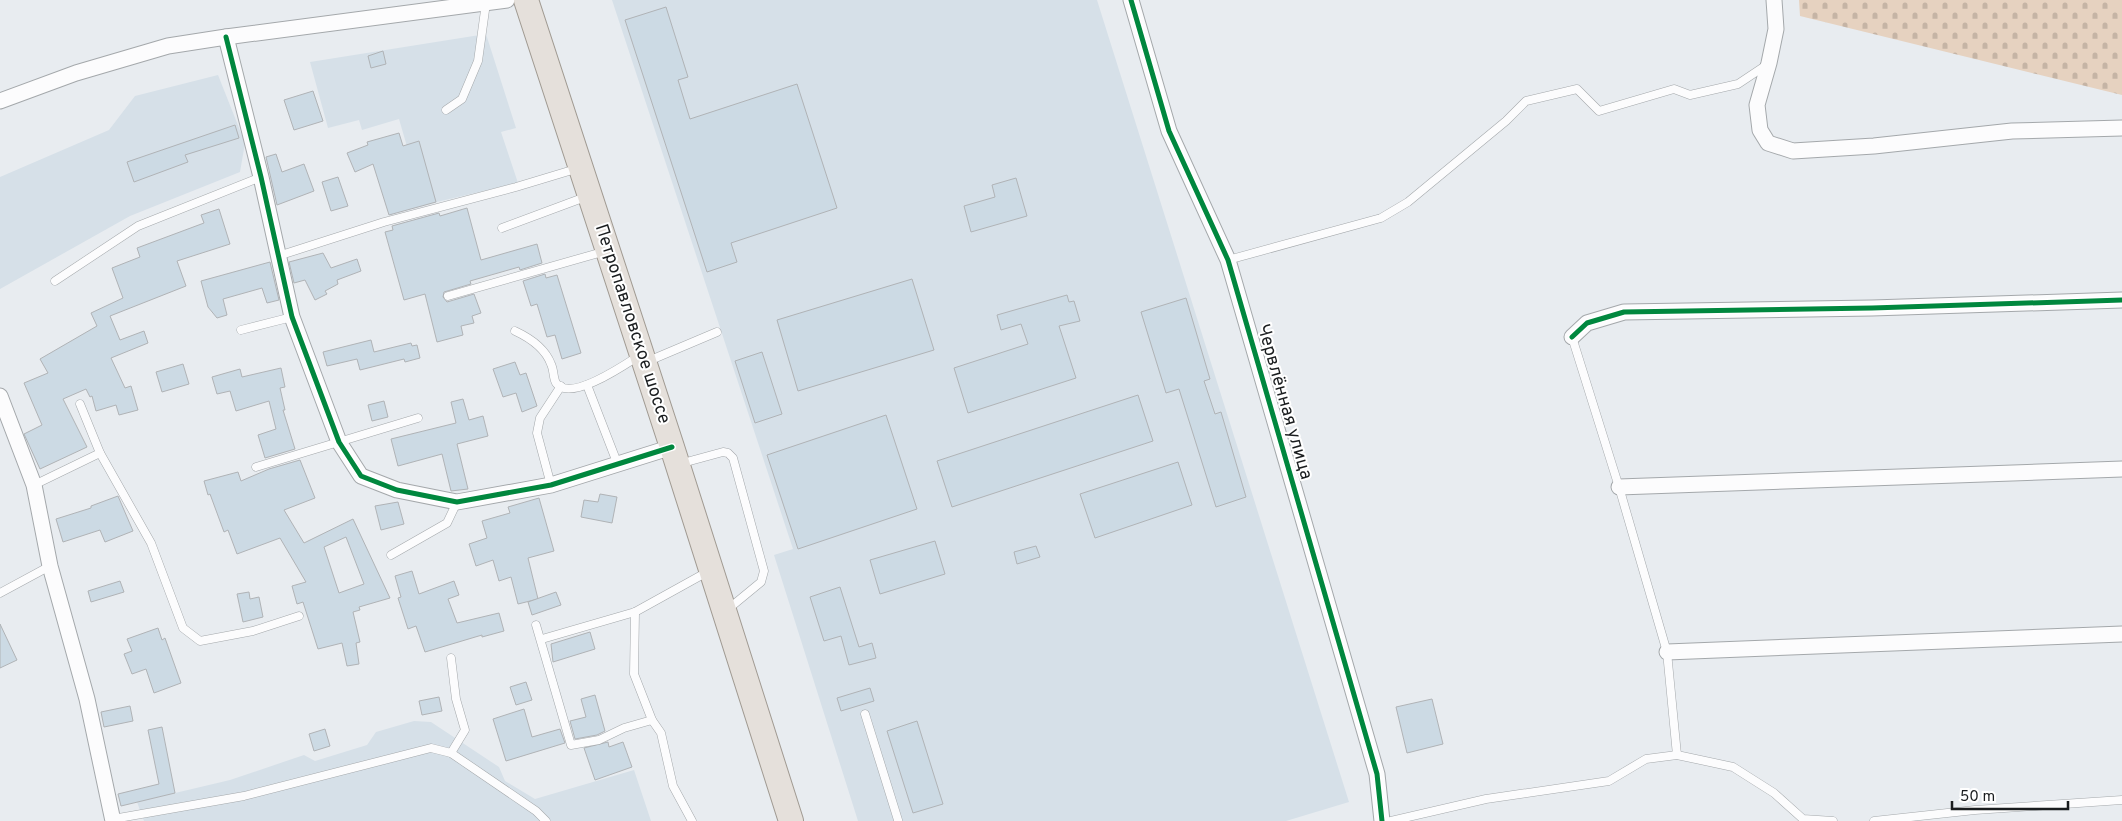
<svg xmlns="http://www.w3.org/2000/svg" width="2122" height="821" font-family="Overpass,sans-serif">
	<defs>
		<pattern id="cemetery-stones" width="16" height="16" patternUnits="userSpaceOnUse" patternTransform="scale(1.25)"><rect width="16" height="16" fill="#e6d2c0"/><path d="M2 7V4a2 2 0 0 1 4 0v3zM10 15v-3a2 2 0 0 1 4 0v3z" fill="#c5b4a5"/></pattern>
	</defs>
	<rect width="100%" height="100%" fill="#e8ecf0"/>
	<g fill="#d6e0e8">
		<polygon points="612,0 1097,0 1349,802 1286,821 858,821 774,555 793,549"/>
		<polygon points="486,34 516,128 501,132 518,183 424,205 399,119 362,130 359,120 328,128 310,62"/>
		<polygon points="218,75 245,143 240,172 130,216 0,289 0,177 109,130 135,96"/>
		<polygon points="414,721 431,722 499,767 505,781 535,799 634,770 651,821 144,821 137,802 230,780 304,755 315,761 367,745 376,732"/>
	</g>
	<polygon fill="url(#cemetery-stones)" points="1799,0 2122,0 2122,95 1800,16"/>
	<g fill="#ccdae4" stroke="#b0b3b6" fill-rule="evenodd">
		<polygon points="666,7 688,77 678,80 690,119 797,84 837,208 731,243 737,262 707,272 625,20"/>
		<polygon points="383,51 386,64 371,68 368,56"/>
		<polygon points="313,91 323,121 294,130 284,100"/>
		<polygon points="235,125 239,138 185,155 188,162 134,182 127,162"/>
		<polygon points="399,133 403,146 419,141 436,202 389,215 373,164 355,172 347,153 368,145 367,142"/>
		<polygon points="276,154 282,172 304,164 314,191 277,205 266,157"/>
		<polygon points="338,177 348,206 331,211 322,182"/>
		<polygon points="1016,178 1027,216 971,232 964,206 995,197 992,185"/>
		<polygon points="467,208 481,260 537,244 542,263 520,270 519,267 470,281 471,284 444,292 443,297 447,302 474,294 481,313 472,316 474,323 461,326 463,335 437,342 425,294 404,300 385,232 393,230 392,226 439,213 440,216"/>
		<polygon points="219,209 230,244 177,261 186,286 110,316 120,340 144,331 148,343 111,358 125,388 131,386 138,410 119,415 116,405 96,411 92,396 90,397 86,389 63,399 87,447 40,469 24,434 42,425 24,383 48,373 40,359 97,326 91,313 123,298 112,268 140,257 137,248 204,223 201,215"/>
		<polygon points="323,253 331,268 357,259 361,271 337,280 338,284 325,291 327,294 315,300 305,280 294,283 289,262"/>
		<polygon points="270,262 279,300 267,303 262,288 223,299 227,315 217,318 208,307 201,281"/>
		<polygon points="545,274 546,278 557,275 581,353 562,359 555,335 547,337 537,304 531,306 523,281"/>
		<polygon points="912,279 934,350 798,391 777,320"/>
		<polygon points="1067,295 1069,302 1074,301 1080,321 1059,326 1076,378 968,413 954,368 1028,344 1021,324 1001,330 997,315"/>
		<polygon points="1186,298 1210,379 1204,381 1215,414 1221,412 1246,497 1216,507 1179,389 1166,393 1141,312"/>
		<polygon points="371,340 374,352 411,343 412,346 417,345 420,358 405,362 404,359 360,370 357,359 327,366 323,352"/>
		<polygon points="762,352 782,414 755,423 735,361"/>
		<polygon points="515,362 520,375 526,373 537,406 522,412 516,393 503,397 493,369"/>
		<polygon points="183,364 189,384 162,392 156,372"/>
		<polygon points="281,368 285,387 280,388 285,410 283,410 295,449 265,458 258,435 276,429 269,401 236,411 230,391 217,394 212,377 240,369 242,377"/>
		<polygon points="1138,395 1153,441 952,507 937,461"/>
		<polygon points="463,399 469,420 483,416 488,436 457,444 468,489 451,491 442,454 398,466 391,439 456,423 451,402"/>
		<polygon points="384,401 388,417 372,421 368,405"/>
		<polygon points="886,415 917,509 798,549 767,455"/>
		<path d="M300,460L315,498L284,510L304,543L353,519L390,598L359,607L360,610L353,612L360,642L356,643L359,664L347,666L342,643L318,649L303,602L297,604L292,586L306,582L280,538L237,554L228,530L224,532L210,494L208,495L204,481L238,472L241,481L269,469ZM346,537L364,584L339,593L324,547Z"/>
		<polygon points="1178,462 1192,505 1095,538 1080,494"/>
		<polygon points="600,494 617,497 612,523 581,517 584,500 598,502"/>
		<polygon points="118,496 133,531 105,542 100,530 63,542 56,519 91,508 91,506"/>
		<polygon points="539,498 554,551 528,558 538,599 518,604 511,577 499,581 493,560 476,566 469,544 487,538 482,521 510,513 508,507"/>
		<polygon points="398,502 404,524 381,530 375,506"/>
		<polygon points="935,541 945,574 880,594 870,560"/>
		<polygon points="1036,546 1040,557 1017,564 1014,552"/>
		<polygon points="412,571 419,594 454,581 459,595 448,599 457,623 499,613 504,631 482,637 482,635 425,652 416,626 408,629 398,598 401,597 395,576"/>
		<polygon points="120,581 124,592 91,602 88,591"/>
		<polygon points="840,587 859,647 872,643 876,658 849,665 841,636 824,641 810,597"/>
		<polygon points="249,592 250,599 259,597 263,617 243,622 237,594"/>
		<polygon points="556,592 561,605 532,615 528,602"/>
		<polygon points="0,624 17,660 0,668"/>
		<polygon points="158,628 162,640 165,638 181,683 154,693 146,669 132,674 124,654 132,651 127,639"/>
		<polygon points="590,632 595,649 553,662 551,644"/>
		<polygon points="526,682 532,700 516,705 510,687"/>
		<polygon points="870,688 874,701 841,711 837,698"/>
		<polygon points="595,695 605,731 597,735 575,739 570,721 586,717 581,699"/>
		<polygon points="439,697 442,711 422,715 419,701"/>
		<polygon points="1432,699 1443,744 1407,753 1396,707"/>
		<polygon points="130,706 133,721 104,727 101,712"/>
		<polygon points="524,709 532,737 560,729 565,743 506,761 493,719"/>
		<polygon points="917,721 943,804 913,813 887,731"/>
		<polygon points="162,727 175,793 121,806 118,794 159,784 148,730"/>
		<polygon points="325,729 330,746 314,751 309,734"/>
		<polygon points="608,742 609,747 623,742 632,767 595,780 584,748"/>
	</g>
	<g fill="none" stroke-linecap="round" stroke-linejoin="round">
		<g stroke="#a4a8ab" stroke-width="9">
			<g id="lane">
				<polyline points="446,110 462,99 478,61 486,3"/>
				<polyline points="502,228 588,196"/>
				<polyline points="278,256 384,222 516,187 579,168"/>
				<polyline points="1228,260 1381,218 1408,202 1506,121 1526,101 1577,89 1599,111 1674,89 1690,95 1738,84 1768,64"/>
				<polyline points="55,281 138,226 261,177"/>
				<polyline points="448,296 606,251"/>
				<polyline points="241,330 292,317"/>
				<path d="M515,331C530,338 545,348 551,364C554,370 553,378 556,383C570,403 626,364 640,355"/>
				<polyline points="1572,337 1619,487 1667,652 1677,755"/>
				<polyline points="646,362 717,332"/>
				<polyline points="587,385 618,465"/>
				<polyline points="80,404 100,453 151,543 183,628 200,641 253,631 299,616"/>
				<polyline points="679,464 723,452 728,453 733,458 764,571 761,582 727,610"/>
				<polyline points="256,467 418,418"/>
				<polyline points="34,485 100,453"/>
				<polyline points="551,485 537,433 540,418 561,386"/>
				<polyline points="391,555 447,523 457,502"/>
				<polyline points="0,593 50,566"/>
				<polyline points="635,612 634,674 652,720 661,733 673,786 692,821"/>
				<polyline points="536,625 571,745 599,740 624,728 652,720"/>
				<polyline points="542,639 635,612 709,571"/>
				<polyline points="865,714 898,820"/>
				<polyline points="451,753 465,730 456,699 451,658"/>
				<polyline points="113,819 244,796 431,748 451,753 536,811 546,821"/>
				<polyline points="1391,821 1486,799 1609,781 1646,759 1677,755 1733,767 1774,793 1803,819 1833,821"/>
				<polyline points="1874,821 1975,810 2122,800"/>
			</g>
		</g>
		<g stroke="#a4a8ab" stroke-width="17">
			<g id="street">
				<polyline points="1131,0 1169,131 1228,260 1377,774 1382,821"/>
				<polyline points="1774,0 1776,29 1769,63 1757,105 1760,130 1768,143 1793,151 1874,146 2012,131 2122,128"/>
				<polyline points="226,37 261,177 292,317 339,442 361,476 397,490 457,502 551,485 672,447"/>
				<polyline points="0,101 76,73 168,46 226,37 507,0"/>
				<polyline points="1572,337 1587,323 1624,312 1872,308 2122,300"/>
				<polyline points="0,396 34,485 50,566 87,699 113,821"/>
				<polyline points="1619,487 2122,469"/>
				<polyline points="1667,652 2122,634"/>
			</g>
		</g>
		<g stroke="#a09a92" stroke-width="26">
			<polyline id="primary" points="526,0 672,447 791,821"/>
		</g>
		<use href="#lane" stroke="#fcfcfd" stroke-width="8"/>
		<use href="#street" stroke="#fcfcfd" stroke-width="15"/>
		<use href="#primary" stroke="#e5e0db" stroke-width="24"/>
		<g stroke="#fff" stroke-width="8">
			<g id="cycleway">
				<polyline points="1131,0 1169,131 1228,260 1377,774 1382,821"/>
				<polyline points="226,37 261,177 292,317 339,442 361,476 397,490 457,502 551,485 672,447"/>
				<polyline points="1572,337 1587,323 1624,312 1872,308 2122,300"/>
			</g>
		</g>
		<use href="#cycleway" stroke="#00873e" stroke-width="5"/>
	</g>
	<g text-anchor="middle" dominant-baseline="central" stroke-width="4" stroke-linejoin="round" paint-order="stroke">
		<g font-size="18" fill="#1a1d1f" stroke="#fff">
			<text transform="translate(632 324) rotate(72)">Петропавловское шоссе</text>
			<text transform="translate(1284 402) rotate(74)">Червлённая улица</text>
		</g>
	</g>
	<path d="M1952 801v8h116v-8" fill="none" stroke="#1a1d1f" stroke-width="2.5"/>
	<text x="1960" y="801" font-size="15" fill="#1a1d1f" stroke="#ffffff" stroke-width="4" paint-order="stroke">50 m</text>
</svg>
